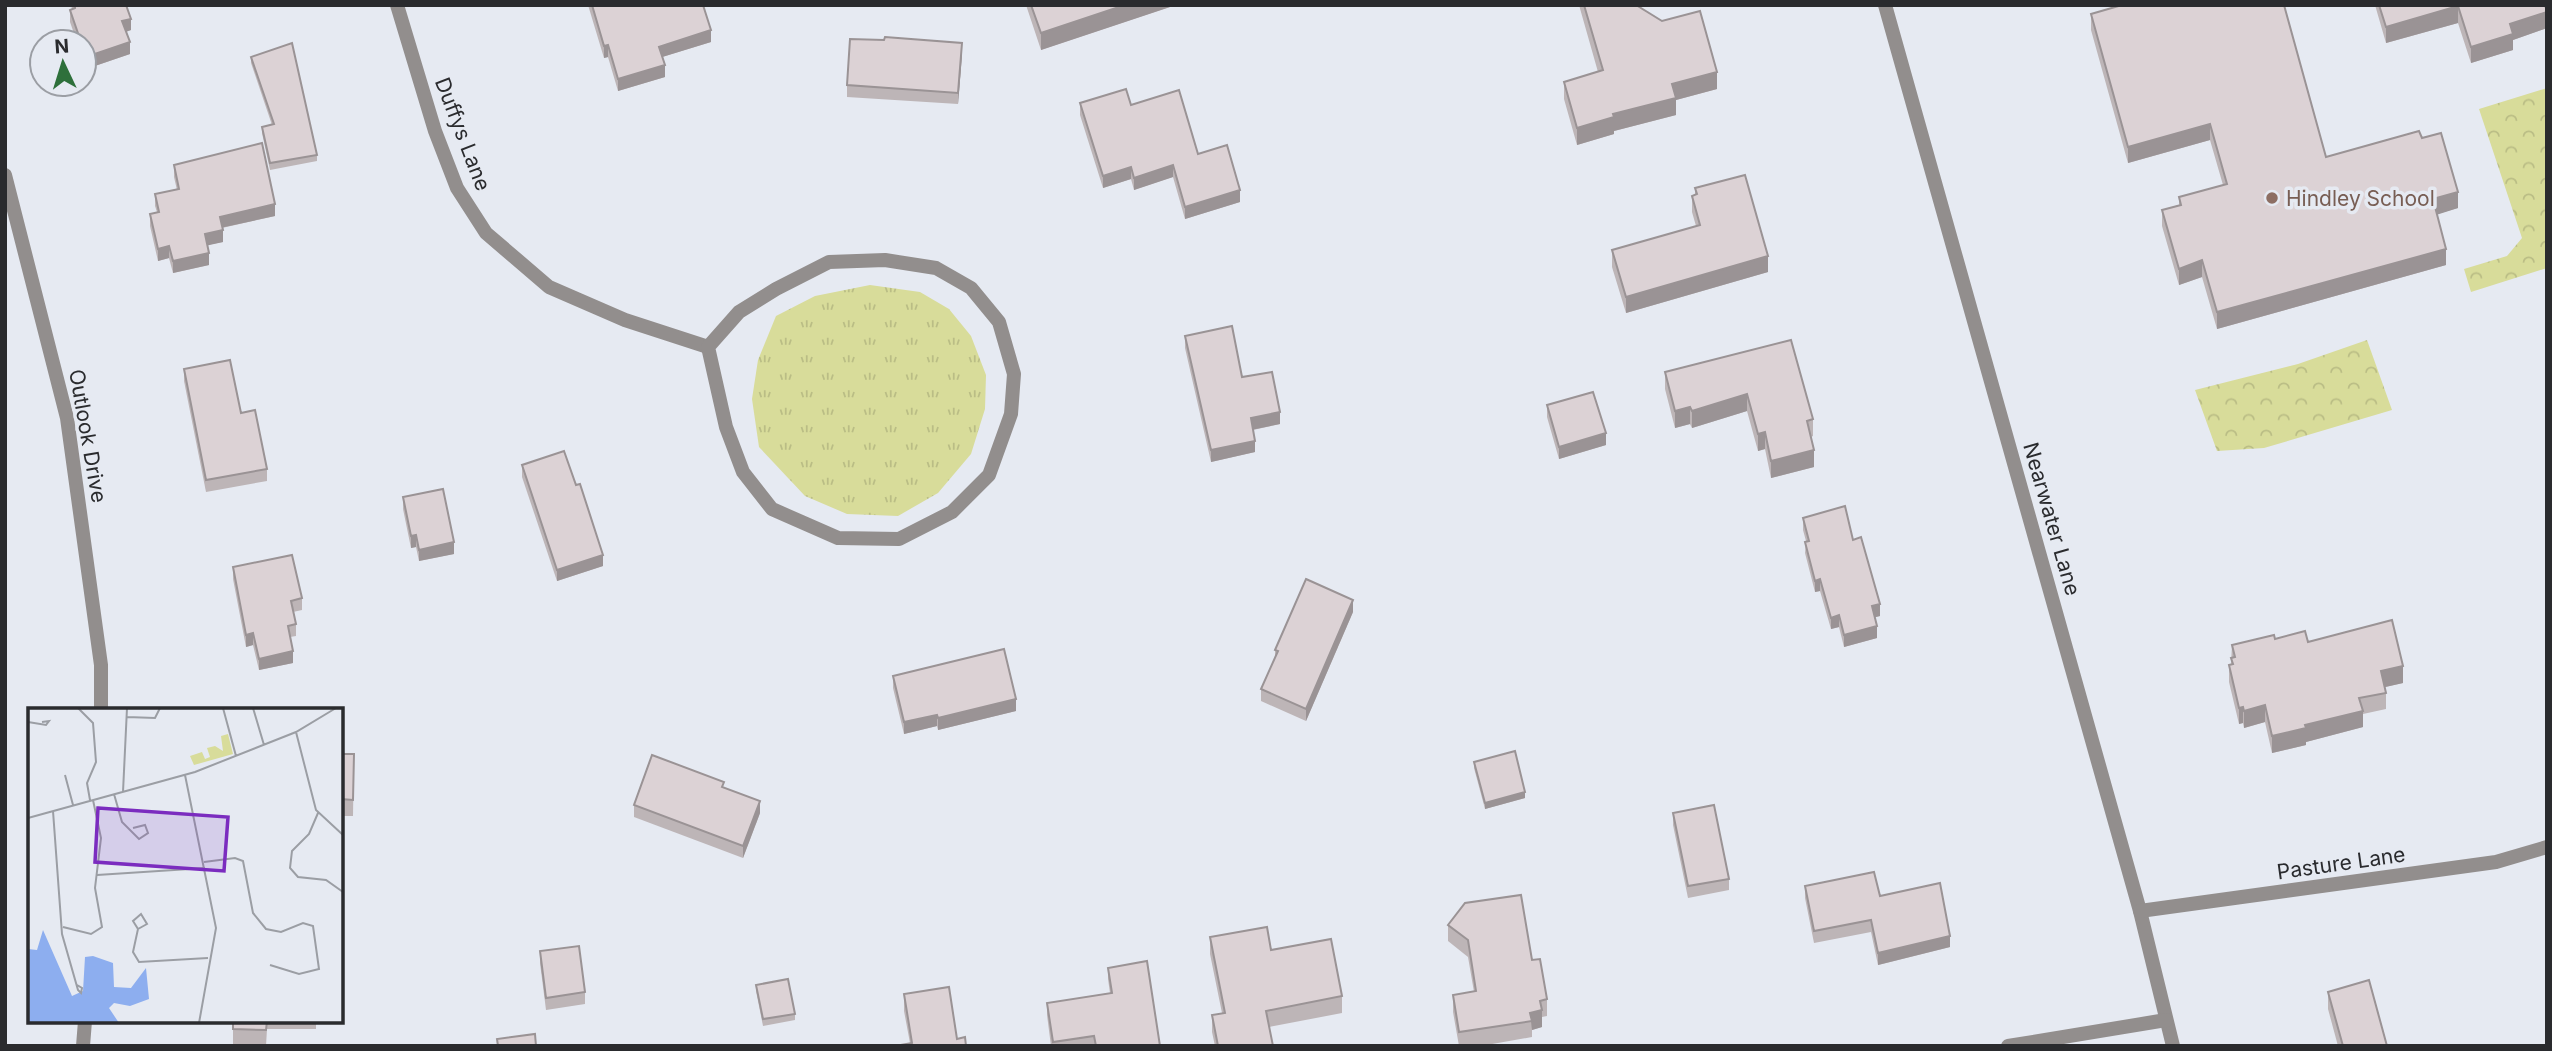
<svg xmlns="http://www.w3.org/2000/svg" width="2552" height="1051" font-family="Inter,sans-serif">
	<defs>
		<pattern id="grass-tufts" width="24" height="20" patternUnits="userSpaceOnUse" patternTransform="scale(1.75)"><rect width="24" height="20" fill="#d8dc9a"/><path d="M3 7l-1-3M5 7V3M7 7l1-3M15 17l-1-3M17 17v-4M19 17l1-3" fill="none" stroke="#babd85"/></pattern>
		<pattern id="park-crowns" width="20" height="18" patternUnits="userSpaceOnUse" patternTransform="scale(1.75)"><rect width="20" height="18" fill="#d8dc9a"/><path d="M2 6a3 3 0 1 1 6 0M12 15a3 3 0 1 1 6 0" fill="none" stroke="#babd85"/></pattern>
	</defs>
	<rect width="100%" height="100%" fill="#e6eaf2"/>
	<polygon fill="url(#grass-tufts)" points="870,285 920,292 949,309 971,336 986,375 985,409 971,454 938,493 898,516 847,514 805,496 759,447 752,399 758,360 776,316 815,296"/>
	<g fill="url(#park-crowns)">
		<polygon points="2547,88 2547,268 2471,292 2464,269 2507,256 2522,238 2479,109"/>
		<polygon points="2367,340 2392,410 2264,448 2217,451 2195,390 2298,364"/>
	</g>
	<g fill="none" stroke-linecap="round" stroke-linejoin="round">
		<g stroke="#928e8d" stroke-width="14">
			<polyline points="397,5 435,131 457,188 486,233 549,287 625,320 708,347"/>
			<polyline points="1885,5 2140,911 2173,1046"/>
			<polyline points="5,175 67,418 101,665 101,710"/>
			<polygon points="885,260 936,268 971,288 999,322 1014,374 1011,414 989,475 952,512 899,539 838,538 772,509 743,472 726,427 708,347 739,312 776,289 829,262"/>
			<polyline points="2140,911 2496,862 2547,847"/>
			<polyline points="83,1046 85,1021"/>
			<polyline points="2008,1046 2166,1020"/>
		</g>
	</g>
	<g fill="#bdb5b7">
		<polygon points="71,5 126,5 131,30 126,32 130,54 86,69 84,64 84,42 77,42 70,22 70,10 72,9"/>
		<polygon points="588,5 703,5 711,42 662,57 665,77 618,91 608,57 604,58"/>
		<polygon points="1026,5 1176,5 1041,50"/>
		<polygon points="1579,5 1636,5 1717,89 1676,100 1676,115 1614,131 1614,134 1577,145 1564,99 1564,82 1598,72"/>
		<polygon points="2375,5 2545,5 2547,11 2547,28 2513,40 2513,50 2471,63 2458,23 2386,43"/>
		<polygon points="2091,14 2326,157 2422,138 2458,208 2437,214 2446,265 2217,329 2202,277 2179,285 2162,226 2162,210 2179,205 2179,197 2223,185 2210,140 2128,163 2091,30"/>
		<polygon points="962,54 958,104 847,97 847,85"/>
		<polygon points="251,57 317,155 317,161 270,170 262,133 262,127 272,125 251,63"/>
		<polygon points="1080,103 1131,105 1198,154 1240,202 1185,219 1173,177 1134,190 1131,179 1103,188 1080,115"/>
		<polygon points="174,165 275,216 222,228 223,242 207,245 209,265 173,273 169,258 158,261 150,226 150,214 157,212 155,206 155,194 177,190 174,177"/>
		<polygon points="1695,188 1768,272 1626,313 1612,267 1612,250 1696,226 1692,212 1692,196 1695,194"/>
		<polygon points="1185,336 1242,377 1280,424 1253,430 1255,452 1211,462 1185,348"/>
		<polygon points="1791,340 1813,419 1813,436 1811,437 1814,467 1771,478 1765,449 1758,451 1747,411 1692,428 1690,424 1675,428 1665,389 1665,372"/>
		<polygon points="184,369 241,413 267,469 267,481 206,492 184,381"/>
		<polygon points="1547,405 1606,445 1559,459 1547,417"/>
		<polygon points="522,465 603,566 557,581 522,477"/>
		<polygon points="403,497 454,554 419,561 416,547 411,548 403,509"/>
		<polygon points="1803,518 1853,540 1880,616 1875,617 1877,638 1844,647 1839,627 1831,629 1820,591 1815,592 1805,553 1806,541 1803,530"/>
		<polygon points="233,567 302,598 302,610 293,612 296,624 296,636 290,637 293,663 259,670 253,645 246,647 233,579"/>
		<polygon points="1353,612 1306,721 1261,701 1261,689 1275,658 1275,650"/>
		<polygon points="2275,639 2308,642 2403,683 2385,687 2386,693 2386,709 2363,714 2363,727 2306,742 2306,745 2272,753 2265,722 2244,728 2243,723 2239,724 2229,682 2229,665 2231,664 2232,645"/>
		<polygon points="893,676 1016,711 938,730 937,726 904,734 893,688"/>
		<polygon points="341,754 354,754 353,816 341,816"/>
		<polygon points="1474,762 1525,798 1485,809 1474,768"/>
		<polygon points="724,788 760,813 743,858 634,817 634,805"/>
		<polygon points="1673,813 1729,879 1729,890 1688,898 1673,825"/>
		<polygon points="1805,886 1880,896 1950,947 1878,965 1871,932 1814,943 1805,898"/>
		<polygon points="1448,925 1532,960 1547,999 1547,1016 1542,1017 1542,1027 1532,1030 1532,1037 1481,1046 1459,1046 1453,1012 1453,995 1474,992 1468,957 1448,941"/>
		<polygon points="1210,937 1271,950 1342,996 1342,1013 1269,1027 1273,1046 1215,1046 1212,1032 1212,1015 1222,1013 1210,954"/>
		<polygon points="540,951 585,992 585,1004 546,1010 540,963"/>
		<polygon points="1108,968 1160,1046 1051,1046 1047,1015 1047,1003 1110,993 1108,979"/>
		<polygon points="756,985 795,1014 795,1020 763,1026 756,991"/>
		<polygon points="2328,992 2387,1046 2338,1046 2328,1009"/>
		<polygon points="904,994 957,1039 910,1043 904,1011"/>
		<polygon points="233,1021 316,1021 316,1029 267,1029 266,1046 233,1045"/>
	</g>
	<g fill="#9a9395">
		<polygon points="1125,5 1176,5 1041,50 1041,33"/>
		<polygon points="2458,6 2458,23 2386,43 2386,27"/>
		<polygon points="2547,12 2547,28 2513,40 2513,50 2471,63 2471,47 2510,24"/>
		<polygon points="131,19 131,30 122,33 122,21"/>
		<polygon points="711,30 711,42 659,58 659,47"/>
		<polygon points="130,42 130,54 86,69 86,57"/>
		<polygon points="962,43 962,54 958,104 958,93"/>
		<polygon points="608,45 608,57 604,58 604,46"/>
		<polygon points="665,65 665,77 618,91 618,79"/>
		<polygon points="1717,72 1717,89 1676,100 1676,115 1614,131 1614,134 1577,145 1577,128 1613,114 1672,84"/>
		<polygon points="2210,124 2210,140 2128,163 2128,147"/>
		<polygon points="1173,165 1173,177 1134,190 1134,178"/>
		<polygon points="1131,167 1131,179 1103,188 1103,176"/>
		<polygon points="1240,190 1240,202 1185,219 1185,207"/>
		<polygon points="2458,192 2458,208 2433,216 2433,199"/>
		<polygon points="275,204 275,216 220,228 220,217"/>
		<polygon points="223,230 223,242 205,246 205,234"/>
		<polygon points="169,246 169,258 158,261 158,249"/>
		<polygon points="2446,249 2446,265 2217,329 2217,312"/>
		<polygon points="209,253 209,265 173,273 173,261"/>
		<polygon points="1768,256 1768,272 1626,313 1626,297"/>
		<polygon points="2202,260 2202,277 2179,285 2179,269"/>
		<polygon points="1747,394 1747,411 1692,428 1692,411"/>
		<polygon points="1690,407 1690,424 1675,428 1675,411"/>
		<polygon points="1280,412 1280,424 1251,430 1251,418"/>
		<polygon points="1765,432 1765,449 1758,451 1758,434"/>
		<polygon points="1606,433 1606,445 1559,459 1559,447"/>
		<polygon points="1255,441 1255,452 1211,462 1211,450"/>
		<polygon points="1814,450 1814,467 1771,478 1771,461"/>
		<polygon points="416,535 416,547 411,548 411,536"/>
		<polygon points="454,542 454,554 419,561 419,550"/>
		<polygon points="603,555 603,566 557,581 557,570"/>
		<polygon points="1820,579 1820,591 1815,592 1815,581"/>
		<polygon points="1353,600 1353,612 1306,721 1306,709"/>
		<polygon points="1880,604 1880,616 1872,618 1872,606"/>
		<polygon points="1839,615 1839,627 1831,629 1831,618"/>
		<polygon points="1877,626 1877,638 1844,647 1844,635"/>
		<polygon points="253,633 253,645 246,647 246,635"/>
		<polygon points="293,651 293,663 259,670 259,659"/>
		<polygon points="2403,666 2403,683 2381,688 2381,671"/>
		<polygon points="1016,699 1016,711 938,730 938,718"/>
		<polygon points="2265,705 2265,722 2244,728 2244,711"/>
		<polygon points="2243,707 2243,723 2239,724 2239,708"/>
		<polygon points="2363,711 2363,727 2306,742 2306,745 2272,753 2272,736 2305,725"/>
		<polygon points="937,715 937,726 904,734 904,722"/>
		<polygon points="1525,792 1525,798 1485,809 1485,803"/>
		<polygon points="760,801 760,813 743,858 743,846"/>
		<polygon points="1950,936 1950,947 1878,965 1878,953"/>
		<polygon points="1542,1010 1542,1027 1532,1030 1530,1013"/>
	</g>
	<g fill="#dcd2d5" stroke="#9a9395" stroke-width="2">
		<polygon points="75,5 126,5 131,19 122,21 130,42 86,57 84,52 84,42 81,42 70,10 75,8"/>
		<polygon points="592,5 703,5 711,30 659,47 665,65 618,79 608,45 604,46"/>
		<polygon points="1031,5 1125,5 1041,33"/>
		<polygon points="1584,5 1636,5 1662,21 1700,11 1717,72 1672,84 1676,98 1613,114 1614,117 1577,128 1564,82 1603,70"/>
		<polygon points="2122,5 2284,5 2326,157 2419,131 2422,138 2441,133 2458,192 2433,199 2446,249 2217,312 2202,260 2179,269 2162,210 2181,205 2179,197 2227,184 2210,124 2128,147 2091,14"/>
		<polygon points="2379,5 2545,5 2547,12 2510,24 2513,34 2471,47 2458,6 2386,27"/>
		<polygon points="885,37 962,43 958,93 847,85 850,39 884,40"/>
		<polygon points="292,43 317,155 270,163 262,127 274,124 251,57"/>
		<polygon points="1126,89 1131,105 1179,90 1198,154 1227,145 1240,190 1185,207 1173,165 1134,178 1131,167 1103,176 1080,103"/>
		<polygon points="262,143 275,204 220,217 223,230 205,234 209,253 173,261 169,246 158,249 150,214 159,212 155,194 179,189 174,165"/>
		<polygon points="1745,175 1768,256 1626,297 1612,250 1700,225 1692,196 1697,194 1695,188"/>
		<polygon points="1232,326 1242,377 1272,372 1280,412 1251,418 1255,441 1211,450 1185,336"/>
		<polygon points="1791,340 1813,419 1807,421 1814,450 1771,461 1765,432 1758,434 1747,394 1692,411 1690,407 1675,411 1665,372"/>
		<polygon points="230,360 241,413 255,410 267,469 206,480 184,369"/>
		<polygon points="1593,392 1606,433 1559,447 1547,405"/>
		<polygon points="564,451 576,485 580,484 603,555 557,570 522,465"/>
		<polygon points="443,489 454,542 419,550 416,535 411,536 403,497"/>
		<polygon points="1845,506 1853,540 1861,537 1880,604 1872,606 1877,626 1844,635 1839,615 1831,618 1820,579 1815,581 1805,542 1809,541 1803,518"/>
		<polygon points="292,555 302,598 291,601 296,624 288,626 293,651 259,659 253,633 246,635 233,567"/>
		<polygon points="1306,579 1353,600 1306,709 1261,689 1278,651 1275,650"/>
		<polygon points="2392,620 2403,666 2381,671 2386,693 2359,698 2363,711 2305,725 2306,728 2272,736 2265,705 2244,711 2243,707 2239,708 2229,665 2233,664 2231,658 2235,657 2232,645 2274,635 2275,639 2305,631 2308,642"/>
		<polygon points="1004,649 1016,699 938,718 937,715 904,722 893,676"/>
		<polygon points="1515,751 1525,792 1485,803 1474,762"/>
		<polygon points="341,754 354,754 353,800 341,799"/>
		<polygon points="652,755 724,782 722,787 760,801 743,846 634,805"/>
		<polygon points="1714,805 1729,879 1688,886 1673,813"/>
		<polygon points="1874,872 1880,896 1940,883 1950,936 1878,953 1871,920 1814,931 1805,886"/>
		<polygon points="1521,895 1532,960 1540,959 1547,999 1540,1001 1542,1010 1530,1013 1532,1021 1459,1032 1453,995 1476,991 1468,940 1448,925 1465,903"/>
		<polygon points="1267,927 1271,950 1331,939 1342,996 1266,1011 1273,1046 1218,1046 1212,1015 1225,1013 1210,937"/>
		<polygon points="579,946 585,992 546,998 540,951"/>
		<polygon points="1147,961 1160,1046 1096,1046 1094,1036 1053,1042 1047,1003 1112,993 1108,968"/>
		<polygon points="788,979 795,1014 763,1019 756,985"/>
		<polygon points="2369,980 2387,1046 2343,1046 2328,992"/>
		<polygon points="949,987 957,1039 965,1037 966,1046 895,1046 912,1043 904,994"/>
		<polygon points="233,1021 267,1021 266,1030 233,1029"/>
		<polygon points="535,1034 536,1046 498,1046 497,1039"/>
	</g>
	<circle fill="#8d6e63" stroke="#e6eaf2" stroke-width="2.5" cx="2272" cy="198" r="7"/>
	<g text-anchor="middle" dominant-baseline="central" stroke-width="7" stroke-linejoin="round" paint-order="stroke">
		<g font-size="21" fill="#2a2b2e" stroke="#e6eaf2">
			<text transform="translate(463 134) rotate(69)">Duffys Lane</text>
			<text transform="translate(88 436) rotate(80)">Outlook Drive</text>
			<text transform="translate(2052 519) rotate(74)">Nearwater Lane</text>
			<text transform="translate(2341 863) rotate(-8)">Pasture Lane</text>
		</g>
		<g font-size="21" fill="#785e54" stroke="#e6eaf2" text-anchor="start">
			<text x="2286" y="198">Hindley School</text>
		</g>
	</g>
	<g transform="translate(28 708)">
		<rect width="315" height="315" fill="#e6eaf2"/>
		<path d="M200,26L205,46L166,57L162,48L174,44L177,51L182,49L179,40L187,38L195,43L193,28Z" fill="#d8dc9a"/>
		<path d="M15,222L44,288L55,283L57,249L65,248L85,255L86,279L103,280L118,260L121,291L102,298L86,295L81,300L91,315H0V241L9,242Z" fill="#8daeef"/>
		<path fill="none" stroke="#9b9ea4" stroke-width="2" d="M50,0L65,15L68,54L59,75L62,92M195,0L208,48M225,0L236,37M99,9L127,10L132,0M0,14L18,17L21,13L14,14M268,24L288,102L315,127M37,67L45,97M157,67L188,220L171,315M95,84L99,0M86,86L94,114L111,131L120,125L117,117L105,120M25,103L34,226L50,282L53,285L54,280L49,277M290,105L281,126L264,143L262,160L270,169L298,172L315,184M0,110L167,64L268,24L308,0M176,154L207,150L215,153L225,205L238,221L253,224L275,215L285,218L291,261L271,266L242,257M69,167L177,160M35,219L63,226L74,219L67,180L73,130L65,92M110,221L119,216L113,206L105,213L110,221L105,244L111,254L180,250"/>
		<path fill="#7b2cbf" fill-opacity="0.15" stroke="#7b2cbf" stroke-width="3.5" d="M70,100L200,109L196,163L67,154Z"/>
		<rect width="315" height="315" fill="none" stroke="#2a2b2e" stroke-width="3.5"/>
	</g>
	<rect width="2552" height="1051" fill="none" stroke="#2a2b2e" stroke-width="14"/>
	<g transform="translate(63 63) rotate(356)"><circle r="33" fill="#e6eaf2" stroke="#9b9ea4" stroke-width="2"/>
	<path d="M0-5L12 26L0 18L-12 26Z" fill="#2e703b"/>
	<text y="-10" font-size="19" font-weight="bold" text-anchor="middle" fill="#2a2b2e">N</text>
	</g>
</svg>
